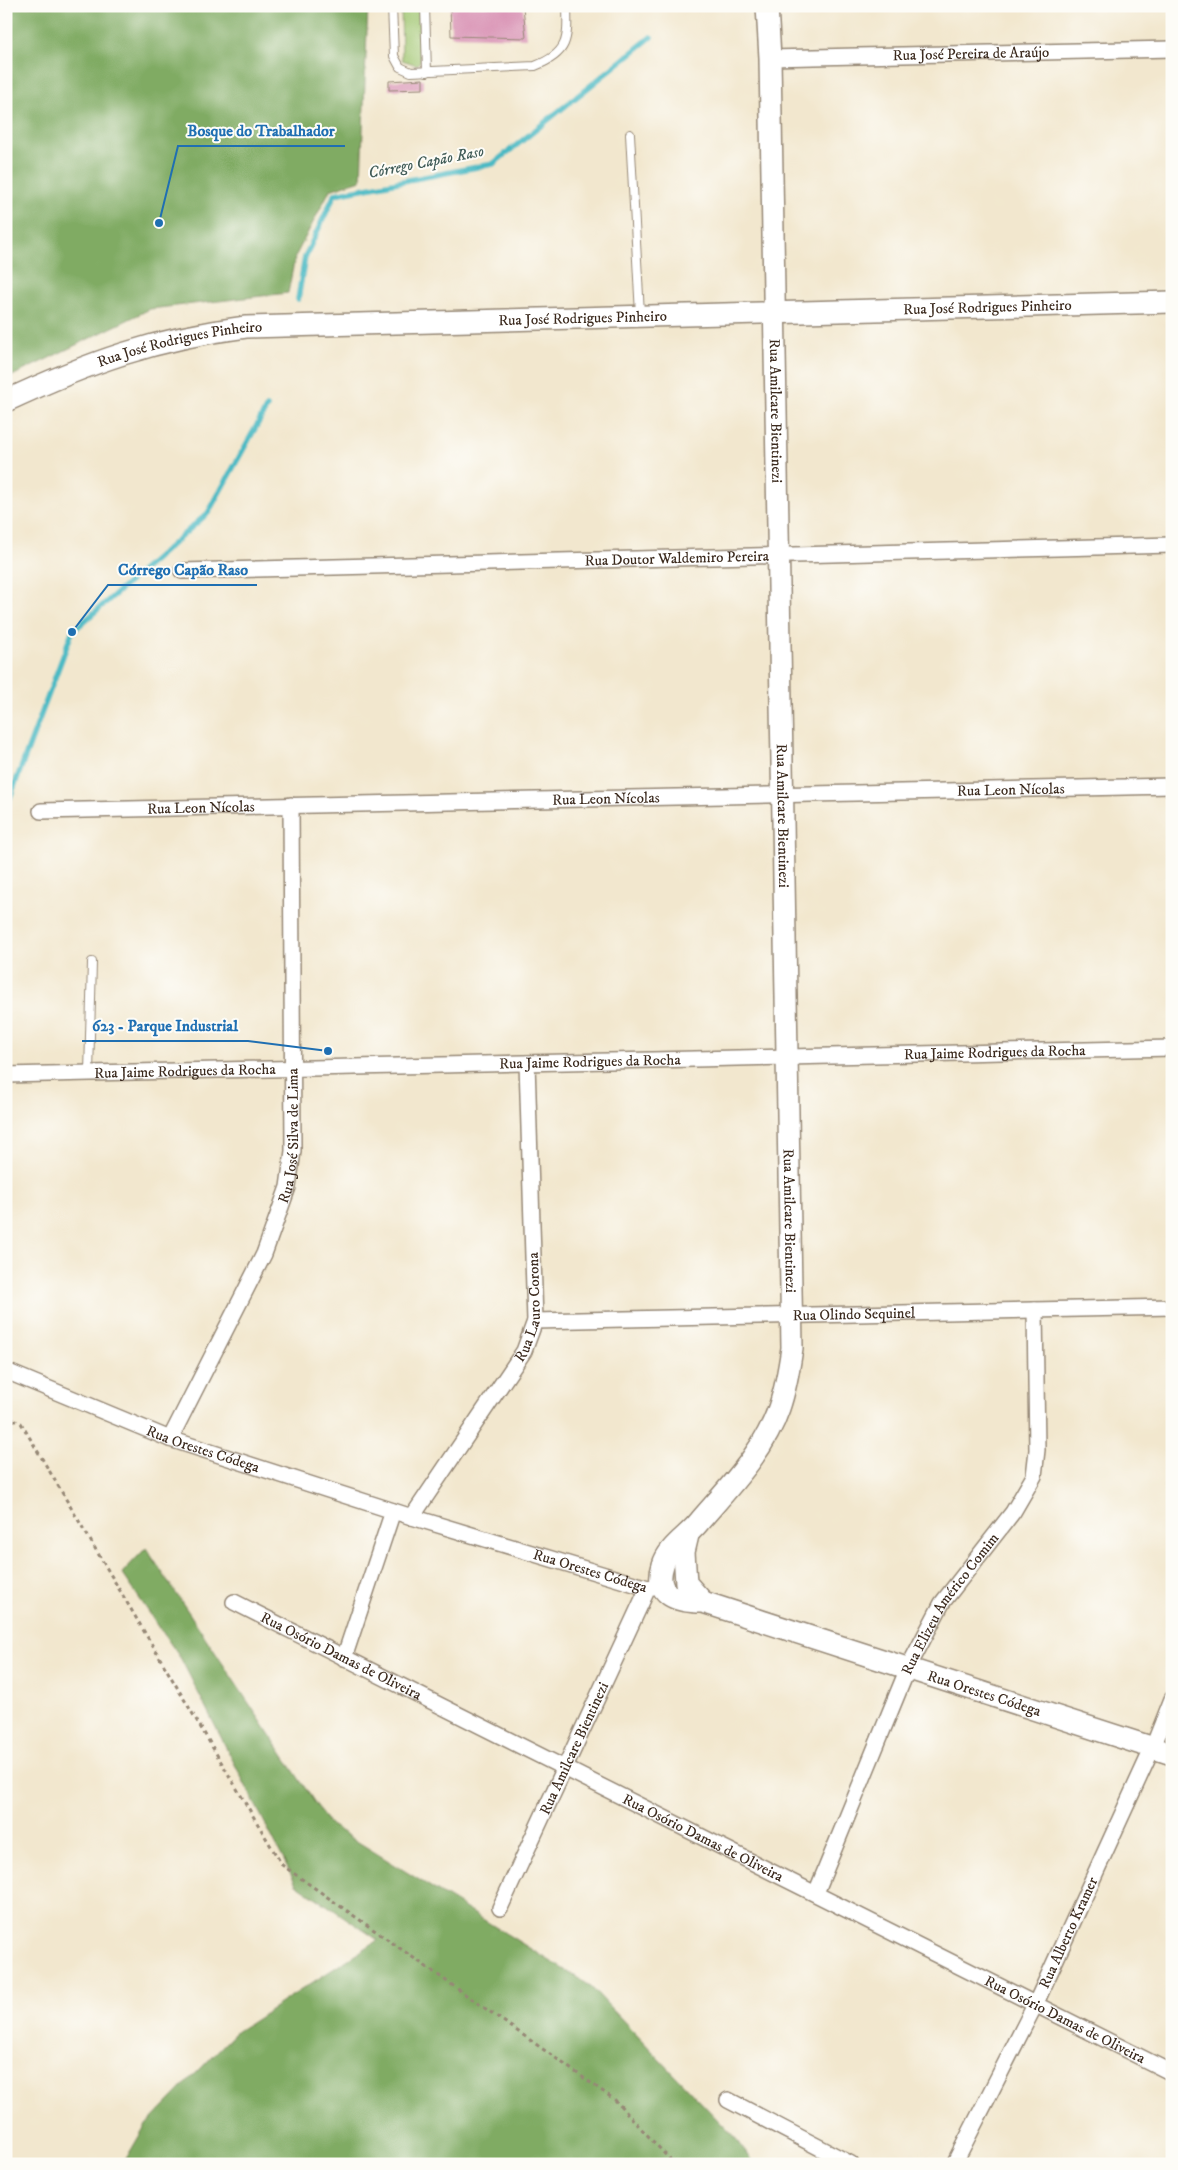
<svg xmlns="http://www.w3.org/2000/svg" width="1178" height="2170" font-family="'IM FELL DW Pica',serif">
	<rect width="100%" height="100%" fill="#fdfcf7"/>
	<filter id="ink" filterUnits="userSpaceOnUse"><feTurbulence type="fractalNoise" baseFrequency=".02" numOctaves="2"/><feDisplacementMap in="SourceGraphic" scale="10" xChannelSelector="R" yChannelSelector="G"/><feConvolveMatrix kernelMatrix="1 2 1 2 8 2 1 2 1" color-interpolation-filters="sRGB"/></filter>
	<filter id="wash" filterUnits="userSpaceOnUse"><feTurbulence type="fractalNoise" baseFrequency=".0096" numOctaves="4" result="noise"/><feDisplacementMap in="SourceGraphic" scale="20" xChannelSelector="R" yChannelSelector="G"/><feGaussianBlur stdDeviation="1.12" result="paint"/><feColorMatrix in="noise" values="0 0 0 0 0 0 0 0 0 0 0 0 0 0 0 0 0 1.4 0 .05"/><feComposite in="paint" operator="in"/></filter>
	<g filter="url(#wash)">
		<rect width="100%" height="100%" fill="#f2e7ce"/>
		<polygon fill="#a0c671" stroke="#6e7848" points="401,6 420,6 421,60 417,65 402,60"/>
		<g fill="#80ab63" stroke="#5e6a40">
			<polygon points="6,6 368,6 361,180 330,190 295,257 288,293 150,309 6,379"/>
			<polygon points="146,1548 329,1824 589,1985 739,2142 753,2164 123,2164 145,2126 236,2032 378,1940 296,1884 181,1659 122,1573"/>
		</g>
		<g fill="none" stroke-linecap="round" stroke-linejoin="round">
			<g stroke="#4cbac4" stroke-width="5.5">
				<polyline points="298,299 305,257 335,194 493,164 651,37"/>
				<polyline points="6,808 72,632 208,513 267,407"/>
			</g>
		</g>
		<g id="blocks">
			<g fill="#d890b3">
				<polygon points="450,6 523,6 526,38 451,36"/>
				<polygon points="423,79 423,89 389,90 389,81"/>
			</g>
		</g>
	</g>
	<g filter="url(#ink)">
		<use href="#blocks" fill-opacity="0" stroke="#968876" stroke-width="1"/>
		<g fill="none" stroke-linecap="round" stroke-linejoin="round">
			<g stroke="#968876" stroke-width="10">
				<g id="service">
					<path d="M392,6L394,56L400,67L411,72L535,66C569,53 568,39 567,6"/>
					<polyline points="425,6 427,72"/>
					<polyline points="630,134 640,314"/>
					<polyline points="89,1073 92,962"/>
				</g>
			</g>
			<g stroke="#968876" stroke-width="18">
				<g id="minor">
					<path id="s1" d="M770,58L1172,49"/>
					<path id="s2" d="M182,571L1172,545"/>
					<path id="s3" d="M41,811L1172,786"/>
					<path id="s4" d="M6,1075L1172,1048"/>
					<path id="s5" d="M535,1321L1172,1307"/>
					<path id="s6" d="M6,1371L170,1439L412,1517L648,1588L662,1585"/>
					<path id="s7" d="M170,1439L264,1254L288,1187L293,1151L291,805"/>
					<path id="s8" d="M412,1517L524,1351L535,1321L527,1063"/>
					<path id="s9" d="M234,1602L1172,2073"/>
					<polyline points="344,1658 393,1511"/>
					<path id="s10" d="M816,1893L908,1668L942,1603L1013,1512L1034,1476L1037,1450L1035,1310"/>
					<path id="s11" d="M500,1908L648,1588"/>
					<polyline points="728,2100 851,2164"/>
					<path id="s12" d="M954,2164L1035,2005L1153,1747L1172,1699"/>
				</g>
			</g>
			<g stroke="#968876" stroke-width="24">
				<g id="secondary">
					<path id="s13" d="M767,6L770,58L792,1348C789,1369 786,1388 779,1408C764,1452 729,1487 699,1522C688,1536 668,1547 663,1565C653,1596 678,1602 703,1602L1172,1754"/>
					<path id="s14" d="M6,401C87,363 157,338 246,327L1172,302"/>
					<polyline points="688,1535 684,1552 686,1583 703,1602"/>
				</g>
			</g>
			<polyline stroke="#968876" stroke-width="3" stroke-dasharray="4 4" stroke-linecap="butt" points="6,1417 21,1423 282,1865 615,2100 674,2164"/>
			<use href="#service" stroke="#fff" stroke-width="8"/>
			<use href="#minor" stroke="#fff" stroke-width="15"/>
			<use href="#secondary" stroke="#fff" stroke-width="21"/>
		</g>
	</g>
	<g text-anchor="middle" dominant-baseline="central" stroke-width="4" stroke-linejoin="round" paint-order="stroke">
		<g font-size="15" fill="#3b2a1e" stroke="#fdfcf7">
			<text stroke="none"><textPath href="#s1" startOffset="201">Rua José Pereira de Araújo</textPath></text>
			<text stroke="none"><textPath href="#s14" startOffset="994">Rua José Rodrigues Pinheiro</textPath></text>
			<text stroke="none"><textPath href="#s14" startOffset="589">Rua José Rodrigues Pinheiro</textPath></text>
			<text stroke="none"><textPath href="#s14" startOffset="184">Rua José Rodrigues Pinheiro</textPath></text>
			<text stroke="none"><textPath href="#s13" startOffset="405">Rua Amilcare Bientinezi</textPath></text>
			<text stroke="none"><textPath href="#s2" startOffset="495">Rua Doutor Waldemiro Pereira</textPath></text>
			<text stroke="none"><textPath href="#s3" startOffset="970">Rua Leon Nícolas</textPath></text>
			<text stroke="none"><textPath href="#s3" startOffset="565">Rua Leon Nícolas</textPath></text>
			<text stroke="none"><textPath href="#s3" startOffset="160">Rua Leon Nícolas</textPath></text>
			<text stroke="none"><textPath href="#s13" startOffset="810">Rua Amilcare Bientinezi</textPath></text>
			<text stroke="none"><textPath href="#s4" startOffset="989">Rua Jaime Rodrigues da Rocha</textPath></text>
			<text stroke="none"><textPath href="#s4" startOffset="584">Rua Jaime Rodrigues da Rocha</textPath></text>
			<text stroke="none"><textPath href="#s4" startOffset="179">Rua Jaime Rodrigues da Rocha</textPath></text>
			<text stroke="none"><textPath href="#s7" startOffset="330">Rua José Silva de Lima</textPath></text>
			<text stroke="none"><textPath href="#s13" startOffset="1215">Rua Amilcare Bientinezi</textPath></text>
			<text stroke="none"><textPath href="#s8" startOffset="245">Rua Lauro Corona</textPath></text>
			<text stroke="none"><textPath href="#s5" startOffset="319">Rua Olindo Sequinel</textPath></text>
			<text stroke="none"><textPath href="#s6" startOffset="212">Rua Orestes Códega</textPath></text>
			<text stroke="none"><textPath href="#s6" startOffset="618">Rua Orestes Códega</textPath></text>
			<text stroke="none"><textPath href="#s10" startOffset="320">Rua Elizeu Américo Comim</textPath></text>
			<text stroke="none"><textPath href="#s9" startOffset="120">Rua Osório Damas de Oliveira</textPath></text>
			<text stroke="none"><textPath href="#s13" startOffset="1964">Rua Orestes Códega</textPath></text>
			<text stroke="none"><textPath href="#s11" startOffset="176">Rua Amilcare Bientinezi</textPath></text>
			<text stroke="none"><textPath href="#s9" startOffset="525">Rua Osório Damas de Oliveira</textPath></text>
			<text stroke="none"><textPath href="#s12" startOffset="258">Rua Alberto Kramer</textPath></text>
			<text stroke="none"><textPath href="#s9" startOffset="930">Rua Osório Damas de Oliveira</textPath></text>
		</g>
		<g font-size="16" font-style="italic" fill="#415c58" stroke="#fdfcf7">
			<text transform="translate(426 162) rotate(-11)">Córrego Capão Raso</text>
		</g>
	</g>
	<path fill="none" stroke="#1f6fb2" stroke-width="2" d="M159 223L178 146H345M72 632L108 585H257M328 1051L248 1041H82"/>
	<g fill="#1f6fb2" stroke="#fdfcf7" stroke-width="2">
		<circle cx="159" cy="223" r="5"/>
		<circle cx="72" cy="632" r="5"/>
		<circle cx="328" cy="1051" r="5"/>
	</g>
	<g font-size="16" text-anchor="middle" font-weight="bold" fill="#1f6fb2" stroke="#fdfcf7" stroke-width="4" stroke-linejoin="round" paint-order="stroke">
		<text x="261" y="136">Bosque do Trabalhador</text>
		<text x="183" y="575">Córrego Capão Raso</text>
		<text x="165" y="1031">623 - Parque Industrial</text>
	</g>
	<rect width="1178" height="2170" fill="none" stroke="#fdfcf7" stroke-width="25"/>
</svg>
